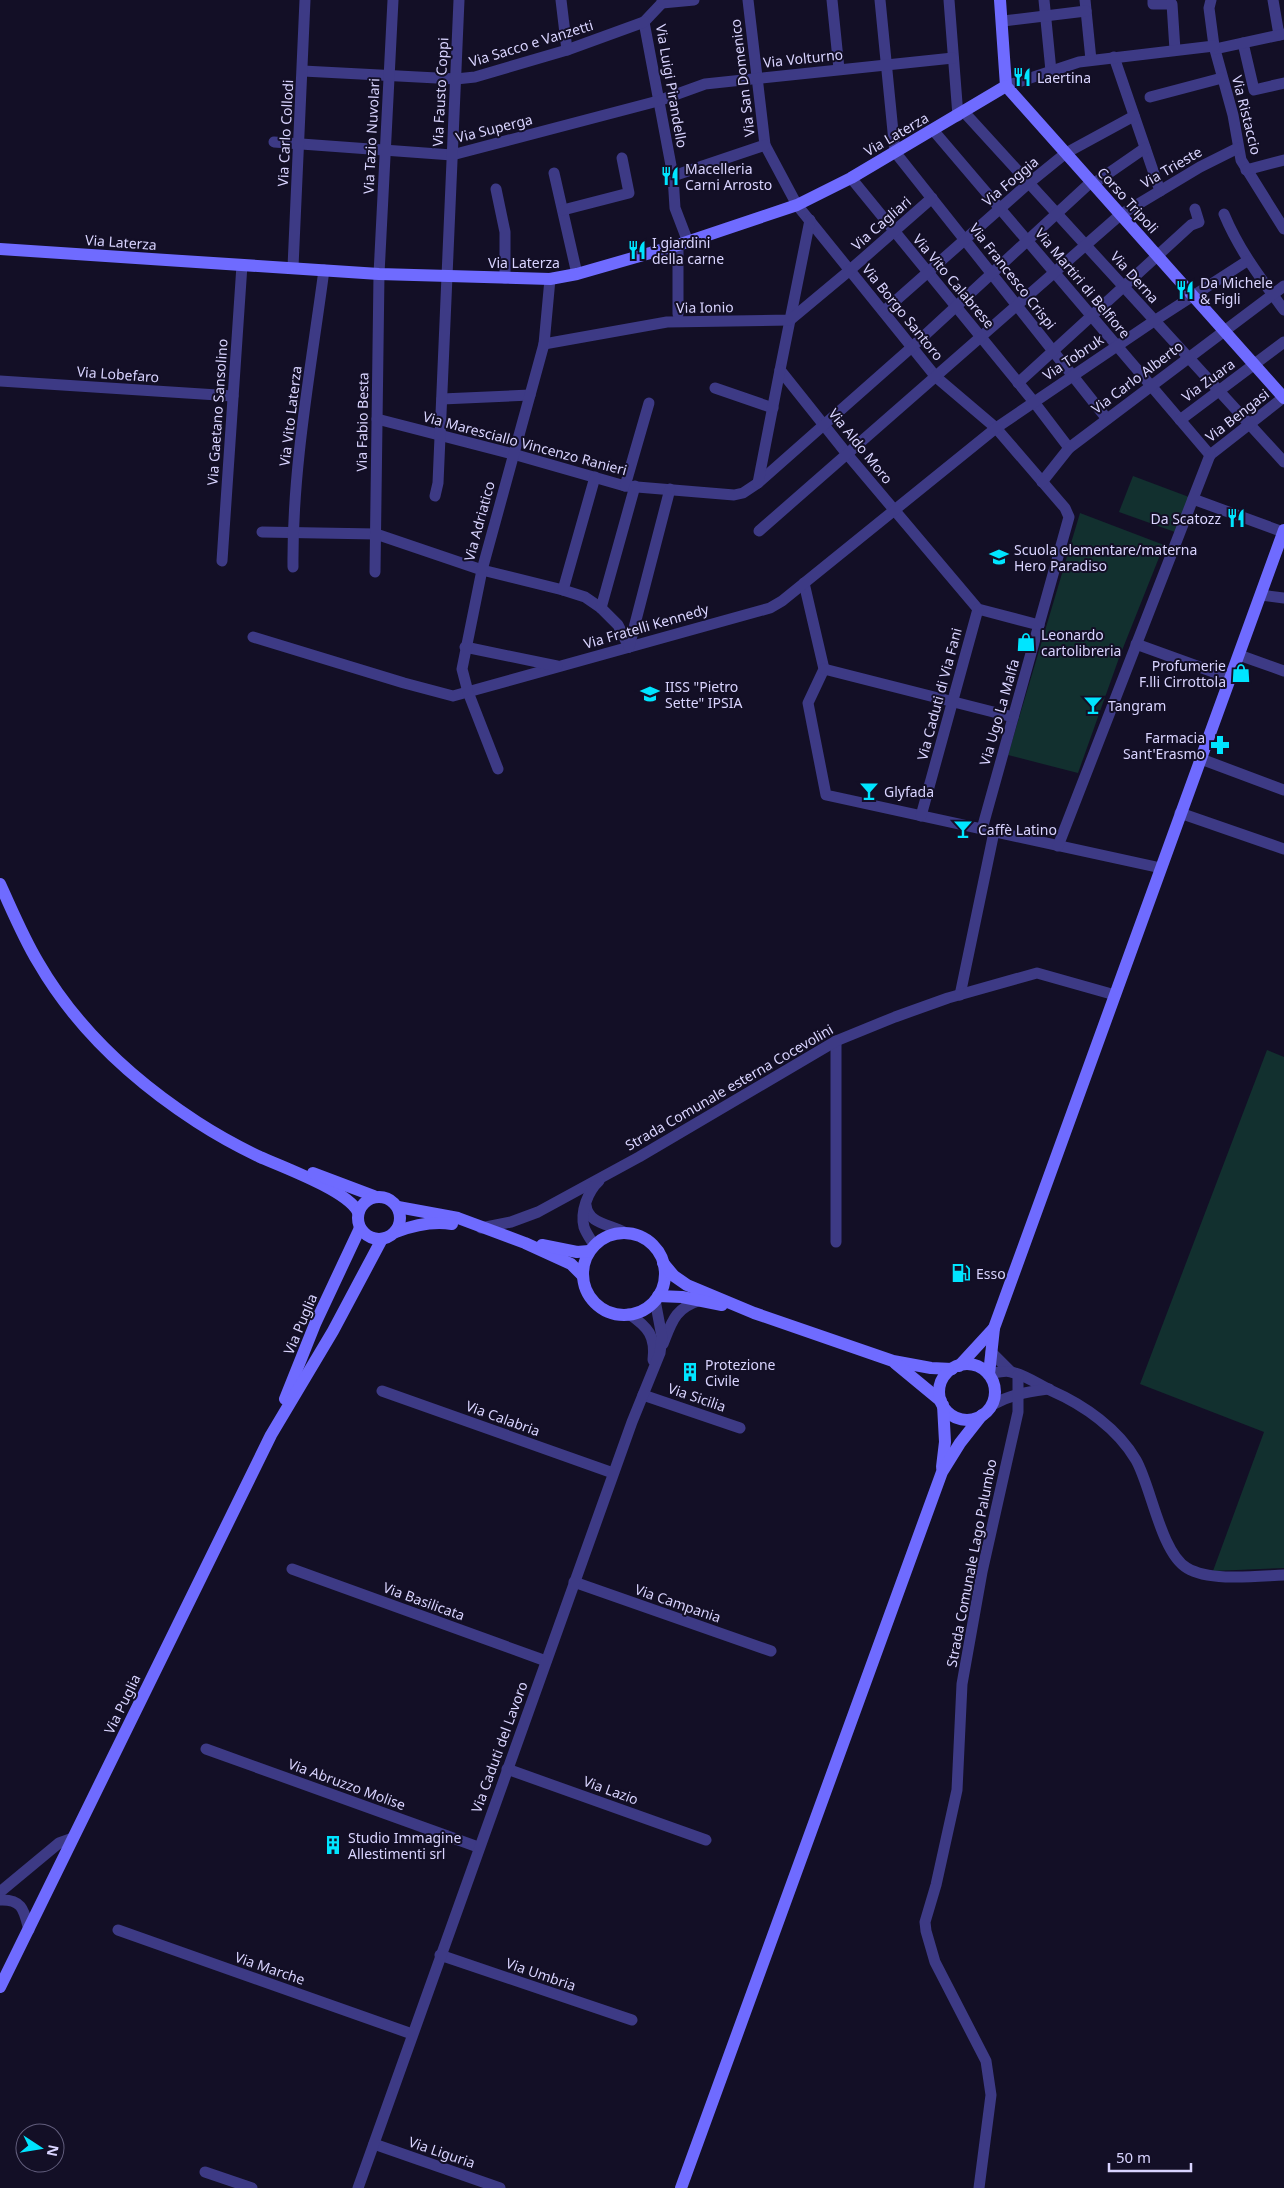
<svg xmlns="http://www.w3.org/2000/svg" width="1284" height="2188" font-family="'Noto Sans',sans-serif">
	<rect width="100%" height="100%" fill="#130f26"/>
	<g fill="#12302f">
		<polygon points="1133,476 1189,497 1175,532 1119,512"/>
		<polygon points="1080,513 1164,545 1119,658 1078,773 1008,755"/>
		<polygon points="1267,1050 1284,1057 1284,1568 1213,1571 1264,1432 1140,1384"/>
	</g>
	<g fill="none" stroke-linecap="round" stroke-linejoin="round">
		<g stroke="#3d3a85" stroke-width="11">
			<polyline points="561,0 567,50"/>
			<polyline points="662,0 662,3 644,22 673,176 675,208 688,242"/>
			<polyline points="748,0 765,145 797,205 936,377 996,428 1065,508 1069,517 982,829"/>
			<polyline points="832,0 839,69"/>
			<polyline points="880,0 895,152 1107,419"/>
			<polyline points="949,0 958,116"/>
			<polyline points="1044,0 1051,71"/>
			<polyline points="1085,0 1091,60"/>
			<polyline points="1153,0 1153,4 1172,4 1175,50"/>
			<polyline points="1211,0 1209,8 1214,46 1233,115 1241,160 1284,229"/>
			<polyline points="1273,0 1279,35"/>
			<polyline points="662,3 694,0"/>
			<polyline points="1003,21 1086,11"/>
			<polyline points="1243,43 1254,90 1284,83"/>
			<polyline points="1215,49 1284,34"/>
			<polyline points="1114,57 1160,191"/>
			<polyline points="303,71 456,79 475,77 567,50 644,22"/>
			<polyline points="1006,86 1079,62 1214,46"/>
			<polyline points="1150,97 1222,78"/>
			<polyline points="964,112 1284,462"/>
			<polyline points="933,130 1210,455"/>
			<polyline points="274,142 452,155 658,101 705,84 953,58"/>
			<polyline points="1246,170 1284,160"/>
			<polyline points="554,173 577,274"/>
			<polyline points="673,176 765,145"/>
			<polyline points="851,178 1034,402 1069,448"/>
			<polyline points="1093,184 1145,148"/>
			<polyline points="496,189 505,232 505,278"/>
			<polyline points="563,210 629,193 622,158"/>
			<path d="M1224,214C1239,250 1261,279 1284,310"/>
			<polyline points="810,220 780,370 847,454 978,609 1039,625"/>
			<polyline points="678,245 678,314"/>
			<polyline points="293,267 305,0"/>
			<polyline points="884,311 1029,183 1066,153 1134,116"/>
			<polyline points="544,344 667,322 790,320 850,270 932,198"/>
			<polyline points="0,381 233,396"/>
			<polyline points="1018,383 1191,225 1199,222 1195,209"/>
			<polyline points="715,388 773,408"/>
			<polyline points="442,399 530,395"/>
			<polyline points="377,419 513,454 625,486 734,495 743,493 758,483 912,347 1091,182"/>
			<polyline points="1180,420 1284,342"/>
			<polyline points="1210,455 1284,397"/>
			<polyline points="1042,482 1069,448 1284,286"/>
			<polyline points="758,483 780,370"/>
			<polyline points="625,486 649,403"/>
			<polyline points="435,496 438,483 459,0"/>
			<polyline points="1193,499 1283,532"/>
			<polyline points="759,531 1120,215 1200,167 1238,148"/>
			<polyline points="262,532 376,534 482,570 563,590 585,597 601,608 618,625 629,647"/>
			<polyline points="222,561 242,265"/>
			<path d="M293,567C292,468 311,368 324,270"/>
			<polyline points="375,572 379,274 393,0"/>
			<polyline points="804,583 824,669 808,703 826,795 1161,868"/>
			<polyline points="563,590 595,477"/>
			<polyline points="1261,595 1284,598"/>
			<polyline points="601,608 635,486"/>
			<polyline points="253,637 404,683 453,696 770,608 782,601 996,428 1154,321 1247,261"/>
			<polyline points="1136,644 1230,678"/>
			<polyline points="465,647 557,666"/>
			<polyline points="629,647 670,489"/>
			<polyline points="1239,655 1284,671"/>
			<polyline points="824,669 1013,717"/>
			<polyline points="1201,759 1284,790"/>
			<polyline points="498,769 468,692 462,669 482,570 544,344 550,279"/>
			<polyline points="1180,813 1284,849"/>
			<polyline points="921,816 978,609"/>
			<polyline points="1058,846 1210,455"/>
			<polyline points="960,995 994,832"/>
			<polyline points="836,1041 836,1242"/>
			<path d="M586,1205C588,1224 610,1224 624,1232"/>
			<polyline points="481,1228 511,1222 538,1212 639,1157 836,1041 895,1017 948,998 1037,973 1115,995"/>
			<path d="M594,1245C591,1240 586,1233 584,1227C580,1212 588,1191 599,1181"/>
			<path d="M629,1314C648,1327 656,1336 653,1360"/>
			<path d="M663,1344C672,1321 675,1308 701,1300"/>
			<polyline points="991,1352 1010,1371"/>
			<path d="M989,1374C995,1373 1005,1370 1011,1372C1026,1375 1039,1385 1052,1391C1084,1405 1118,1429 1136,1460C1151,1486 1161,1553 1187,1568C1210,1582 1258,1576 1284,1575"/>
			<polyline points="382,1391 613,1473"/>
			<polyline points="643,1395 740,1428"/>
			<path d="M992,1405C1011,1394 1028,1392 1049,1389"/>
			<polyline points="292,1569 546,1661"/>
			<polyline points="574,1582 771,1651"/>
			<polyline points="206,1749 478,1847"/>
			<polyline points="507,1769 706,1840"/>
			<polyline points="0,1892 59,1843 73,1838"/>
			<path d="M0,1900C23,1899 24,1911 29,1930"/>
			<polyline points="118,1930 412,2034"/>
			<polyline points="440,1955 632,2020"/>
			<polyline points="374,2144 500,2188"/>
			<polyline points="205,2172 252,2188"/>
			<polyline points="358,2188 632,1422 660,1353 662,1337 655,1300"/>
			<polyline points="979,2188 991,2095 986,2061 935,1962 926,1931 925,1922 936,1885 957,1790 962,1684 982,1572 1018,1412 1018,1375"/>
		</g>
		<g stroke="#6f6bff" stroke-width="12">
			<polyline points="1000,0 1006,86 1284,398"/>
			<polyline points="0,249 379,274 550,279 577,274 678,245 797,205 851,178 1006,86"/>
			<path d="M0,884C12,910 23,937 38,962C76,1028 134,1081 197,1122C217,1135 239,1147 260,1157C283,1167 348,1191 358,1212"/>
			<polyline points="313,1173 374,1196"/>
			<circle cx="379" cy="1218" r="21"/>
			<polyline points="398,1207 458,1218 525,1243 571,1264 583,1276"/>
			<path d="M396,1232C414,1225 432,1221 452,1224"/>
			<circle cx="624" cy="1274" r="41"/>
			<polyline points="542,1245 577,1252 589,1251"/>
			<polyline points="663,1263 674,1276 687,1285 754,1313 893,1361 931,1368 952,1369"/>
			<polyline points="658,1296 682,1297 722,1305"/>
			<polyline points="895,1363 941,1401"/>
			<circle cx="967" cy="1392" r="28"/>
			<polyline points="959,1366 994,1328"/>
			<polyline points="989,1374 994,1328 1284,530"/>
			<polyline points="285,1399 315,1324 360,1228"/>
			<polyline points="942,1467 945,1442 943,1405"/>
			<polyline points="0,1987 271,1435 333,1331 382,1239"/>
			<polyline points="681,2188 942,1472 960,1443 982,1415"/>
		</g>
	</g>
	<defs>
		<g id="restaurant-bare" transform="scale(1.5)"><path d="M-5-6h1v4h1v-4h1v4h1v-4h1v5L-1.5 .5V6h-2V.5L-5-1ZM5-6V6H3V1.5H1.5Q1.5-4 5-6Z" fill="#00e5ff" stroke="#130f26" stroke-width="2.5" paint-order="stroke"/></g>
		<g id="school-bare" transform="scale(1.5)"><path d="M0-5L7-2L0 1L-7-2ZM-4 1L0 2.5L4 1V4Q0 6-4 4Z" fill="#00e5ff" stroke="#130f26" stroke-width="2.5" paint-order="stroke"/></g>
		<g id="shop-bare" transform="scale(1.5)"><path d="M-5-2.5h2.3a2.7 3.5 0 0 1 5.4 0H5L5.5 6h-11ZM-1.5-2.5h3a1.5 2.3 0 0 0-3 0Z" fill="#00e5ff" stroke="#130f26" stroke-width="2.5" paint-order="stroke"/></g>
		<g id="bar-bare" transform="scale(1.5)"><path d="M-6-5H6L.8 .8V4.5H3.5V6h-7V4.5H-.8V.8Z" fill="#00e5ff" stroke="#130f26" stroke-width="2.5" paint-order="stroke"/></g>
		<g id="pharmacy-bare" transform="scale(1.5)"><path d="M-2-6h4v4h4v4h-4v4h-4v-4h-4v-4h4Z" fill="#00e5ff" stroke="#130f26" stroke-width="2.5" paint-order="stroke"/></g>
		<g id="fuel-bare" transform="scale(1.5)"><path d="M-5.5-6h7V0h2V4h1.3V-2.5L3-4.5l.8-.8L6-3V5H2.5V1h-1V6h-7ZM-4.2-4.7v3.2H.2V-4.7Z" fill="#00e5ff" stroke="#130f26" stroke-width="2.5" paint-order="stroke"/></g>
		<g id="building-bare" transform="scale(1.5)"><path d="M-4-6H4V6H1V3H-1V6H-4ZM-2.5-4.3h1.7v1.8h-1.7ZM.8-4.3h1.7v1.8H.8ZM-2.5-1h1.7V.8h-1.7ZM.8-1h1.7V.8H.8Z" fill="#00e5ff" stroke="#130f26" stroke-width="2.5" paint-order="stroke"/></g>
	</defs>
	<g fill-rule="evenodd">
		<use href="#restaurant-bare" x="1022" y="77"/>
		<use href="#restaurant-bare" x="670" y="176"/>
		<use href="#restaurant-bare" x="637" y="250"/>
		<use href="#restaurant-bare" x="1185" y="290"/>
		<use href="#restaurant-bare" x="1236" y="518"/>
		<use href="#school-bare" x="999" y="557"/>
		<use href="#shop-bare" x="1026" y="642"/>
		<use href="#shop-bare" x="1241" y="673"/>
		<use href="#school-bare" x="650" y="694"/>
		<use href="#bar-bare" x="1093" y="705"/>
		<use href="#pharmacy-bare" x="1220" y="745"/>
		<use href="#bar-bare" x="869" y="791"/>
		<use href="#bar-bare" x="963" y="829"/>
		<use href="#fuel-bare" x="961" y="1273"/>
		<use href="#building-bare" x="690" y="1372"/>
		<use href="#building-bare" x="333" y="1845"/>
	</g>
	<g text-anchor="middle" dominant-baseline="central" stroke-width="4" stroke-linejoin="round" paint-order="stroke">
		<g font-size="14" fill="#d9d4ff" stroke="#130f26">
			<text transform="translate(531 43) rotate(-17)">Via Sacco e Vanzetti</text>
			<text transform="translate(803 58) rotate(-6)">Via Volturno</text>
			<text transform="translate(742 78) rotate(-97)">Via San Domenico</text>
			<text transform="translate(672 86) rotate(80)">Via Luigi Pirandello</text>
			<text transform="translate(440 92) rotate(-87)">Via Fausto Coppi</text>
			<text transform="translate(1247 115) rotate(76)">Via Ristaccio</text>
			<text transform="translate(494 128) rotate(-14)">Via Superga</text>
			<text transform="translate(285 133) rotate(-87)">Via Carlo Collodi</text>
			<text transform="translate(896 134) rotate(-30)">Via Laterza</text>
			<text transform="translate(371 136) rotate(-87)">Via Tazio Nuvolari</text>
			<text transform="translate(1171 167) rotate(-30)">Via Trieste</text>
			<text transform="translate(1010 181) rotate(-40)">Via Foggia</text>
			<text transform="translate(1128 200) rotate(48)">Corso Tripoli</text>
			<text transform="translate(881 223) rotate(-41)">Via Cagliari</text>
			<text transform="translate(121 242) rotate(4)">Via Laterza</text>
			<text x="524" y="262">Via Laterza</text>
			<text transform="translate(1013 276) rotate(52)">Via Francesco Crispi</text>
			<text transform="translate(1135 277) rotate(48)">Via Derna</text>
			<text transform="translate(954 281) rotate(50)">Via Vito Calabrese</text>
			<text transform="translate(1083 283) rotate(50)">Via Martiri di Belfiore</text>
			<text transform="translate(705 307) rotate(-1)">Via Ionio</text>
			<text transform="translate(903 312) rotate(51)">Via Borgo Santoro</text>
			<text transform="translate(1073 357) rotate(-34)">Via Tobruk</text>
			<text transform="translate(118 374) rotate(4)">Via Lobefaro</text>
			<text transform="translate(1137 377) rotate(-37)">Via Carlo Alberto</text>
			<text transform="translate(1208 380) rotate(-36)">Via Zuara</text>
			<text transform="translate(217 412) rotate(-86)">Via Gaetano Sansolino</text>
			<text transform="translate(1237 415) rotate(-38)">Via Bengasi</text>
			<text transform="translate(290 416) rotate(-83)">Via Vito Laterza</text>
			<text transform="translate(362 422) rotate(-89)">Via Fabio Besta</text>
			<text transform="translate(525 443) rotate(15)">Via Maresciallo Vincenzo Ranieri</text>
			<text transform="translate(861 446) rotate(51)">Via Aldo Moro</text>
			<text transform="translate(479 521) rotate(-75)">Via Adriatico</text>
			<text transform="translate(646 626) rotate(-16)">Via Fratelli Kennedy</text>
			<text transform="translate(939 694) rotate(-75)">Via Caduti di Via Fani</text>
			<text transform="translate(999 712) rotate(-74)">Via Ugo La Malfa</text>
			<text transform="translate(729 1087) rotate(-30)">Strada Comunale esterna Cocevolini</text>
			<text transform="translate(300 1324) rotate(-67)">Via Puglia</text>
			<text transform="translate(697 1397) rotate(19)">Via Sicilia</text>
			<text transform="translate(503 1418) rotate(20)">Via Calabria</text>
			<text transform="translate(971 1563) rotate(-79)">Strada Comunale Lago Palumbo</text>
			<text transform="translate(424 1601) rotate(20)">Via Basilicata</text>
			<text transform="translate(678 1603) rotate(19)">Via Campania</text>
			<text transform="translate(122 1704) rotate(-64)">Via Puglia</text>
			<text transform="translate(499 1747) rotate(-70)">Via Caduti del Lavoro</text>
			<text transform="translate(347 1784) rotate(20)">Via Abruzzo Molise</text>
			<text transform="translate(611 1790) rotate(20)">Via Lazio</text>
			<text transform="translate(270 1968) rotate(19)">Via Marche</text>
			<text transform="translate(541 1974) rotate(19)">Via Umbria</text>
			<text transform="translate(442 2152) rotate(19)">Via Liguria</text>
		</g>
		<g font-size="14" fill="#d9d4ff" stroke="#130f26" text-anchor="start">
			<text x="1037" y="77">Laertina</text>
			<text x="685" y="168">Macelleria<tspan x="685" dy="16">Carni Arrosto</tspan></text>
			<text x="652" y="242">I giardini<tspan x="652" dy="16">della carne</tspan></text>
			<text x="1200" y="282">Da Michele<tspan x="1200" dy="16">&amp; Figli</tspan></text>
			<text x="1221" y="518" text-anchor="end">Da Scatozz</text>
			<text x="1014" y="549">Scuola elementare/materna<tspan x="1014" dy="16">Hero Paradiso</tspan></text>
			<text x="1041" y="634">Leonardo<tspan x="1041" dy="16">cartolibreria</tspan></text>
			<text x="1226" y="665" text-anchor="end">Profumerie<tspan x="1226" dy="16">F.lli Cirrottola</tspan></text>
			<text x="665" y="686">IISS "Pietro<tspan x="665" dy="16">Sette" IPSIA</tspan></text>
			<text x="1108" y="705">Tangram</text>
			<text x="1205" y="737" text-anchor="end">Farmacia<tspan x="1205" dy="16">Sant'Erasmo</tspan></text>
			<text x="884" y="791">Glyfada</text>
			<text x="978" y="829">Caffè Latino</text>
			<text x="976" y="1273">Esso</text>
			<text x="705" y="1364">Protezione<tspan x="705" dy="16">Civile</tspan></text>
			<text x="348" y="1837">Studio Immagine<tspan x="348" dy="16">Allestimenti srl</tspan></text>
		</g>
	</g>
	<g transform="translate(40 2148) rotate(102)"><circle r="24" fill="#130f26" stroke="#625e7d"/>
	<path d="M0-4L9 19L0 12L-9 19Z" fill="#00e5ff"/>
	<text y="-8" font-size="14" font-weight="bold" text-anchor="middle" fill="#d9d4ff">N</text>
	</g>
	<path d="M1109 2163v8h82v-8" fill="none" stroke="#d9d4ff" stroke-width="2.5"/>
	<text x="1116" y="2163" font-size="15" fill="#d9d4ff" stroke="#130f26" stroke-width="4" paint-order="stroke">50 m</text>
</svg>
